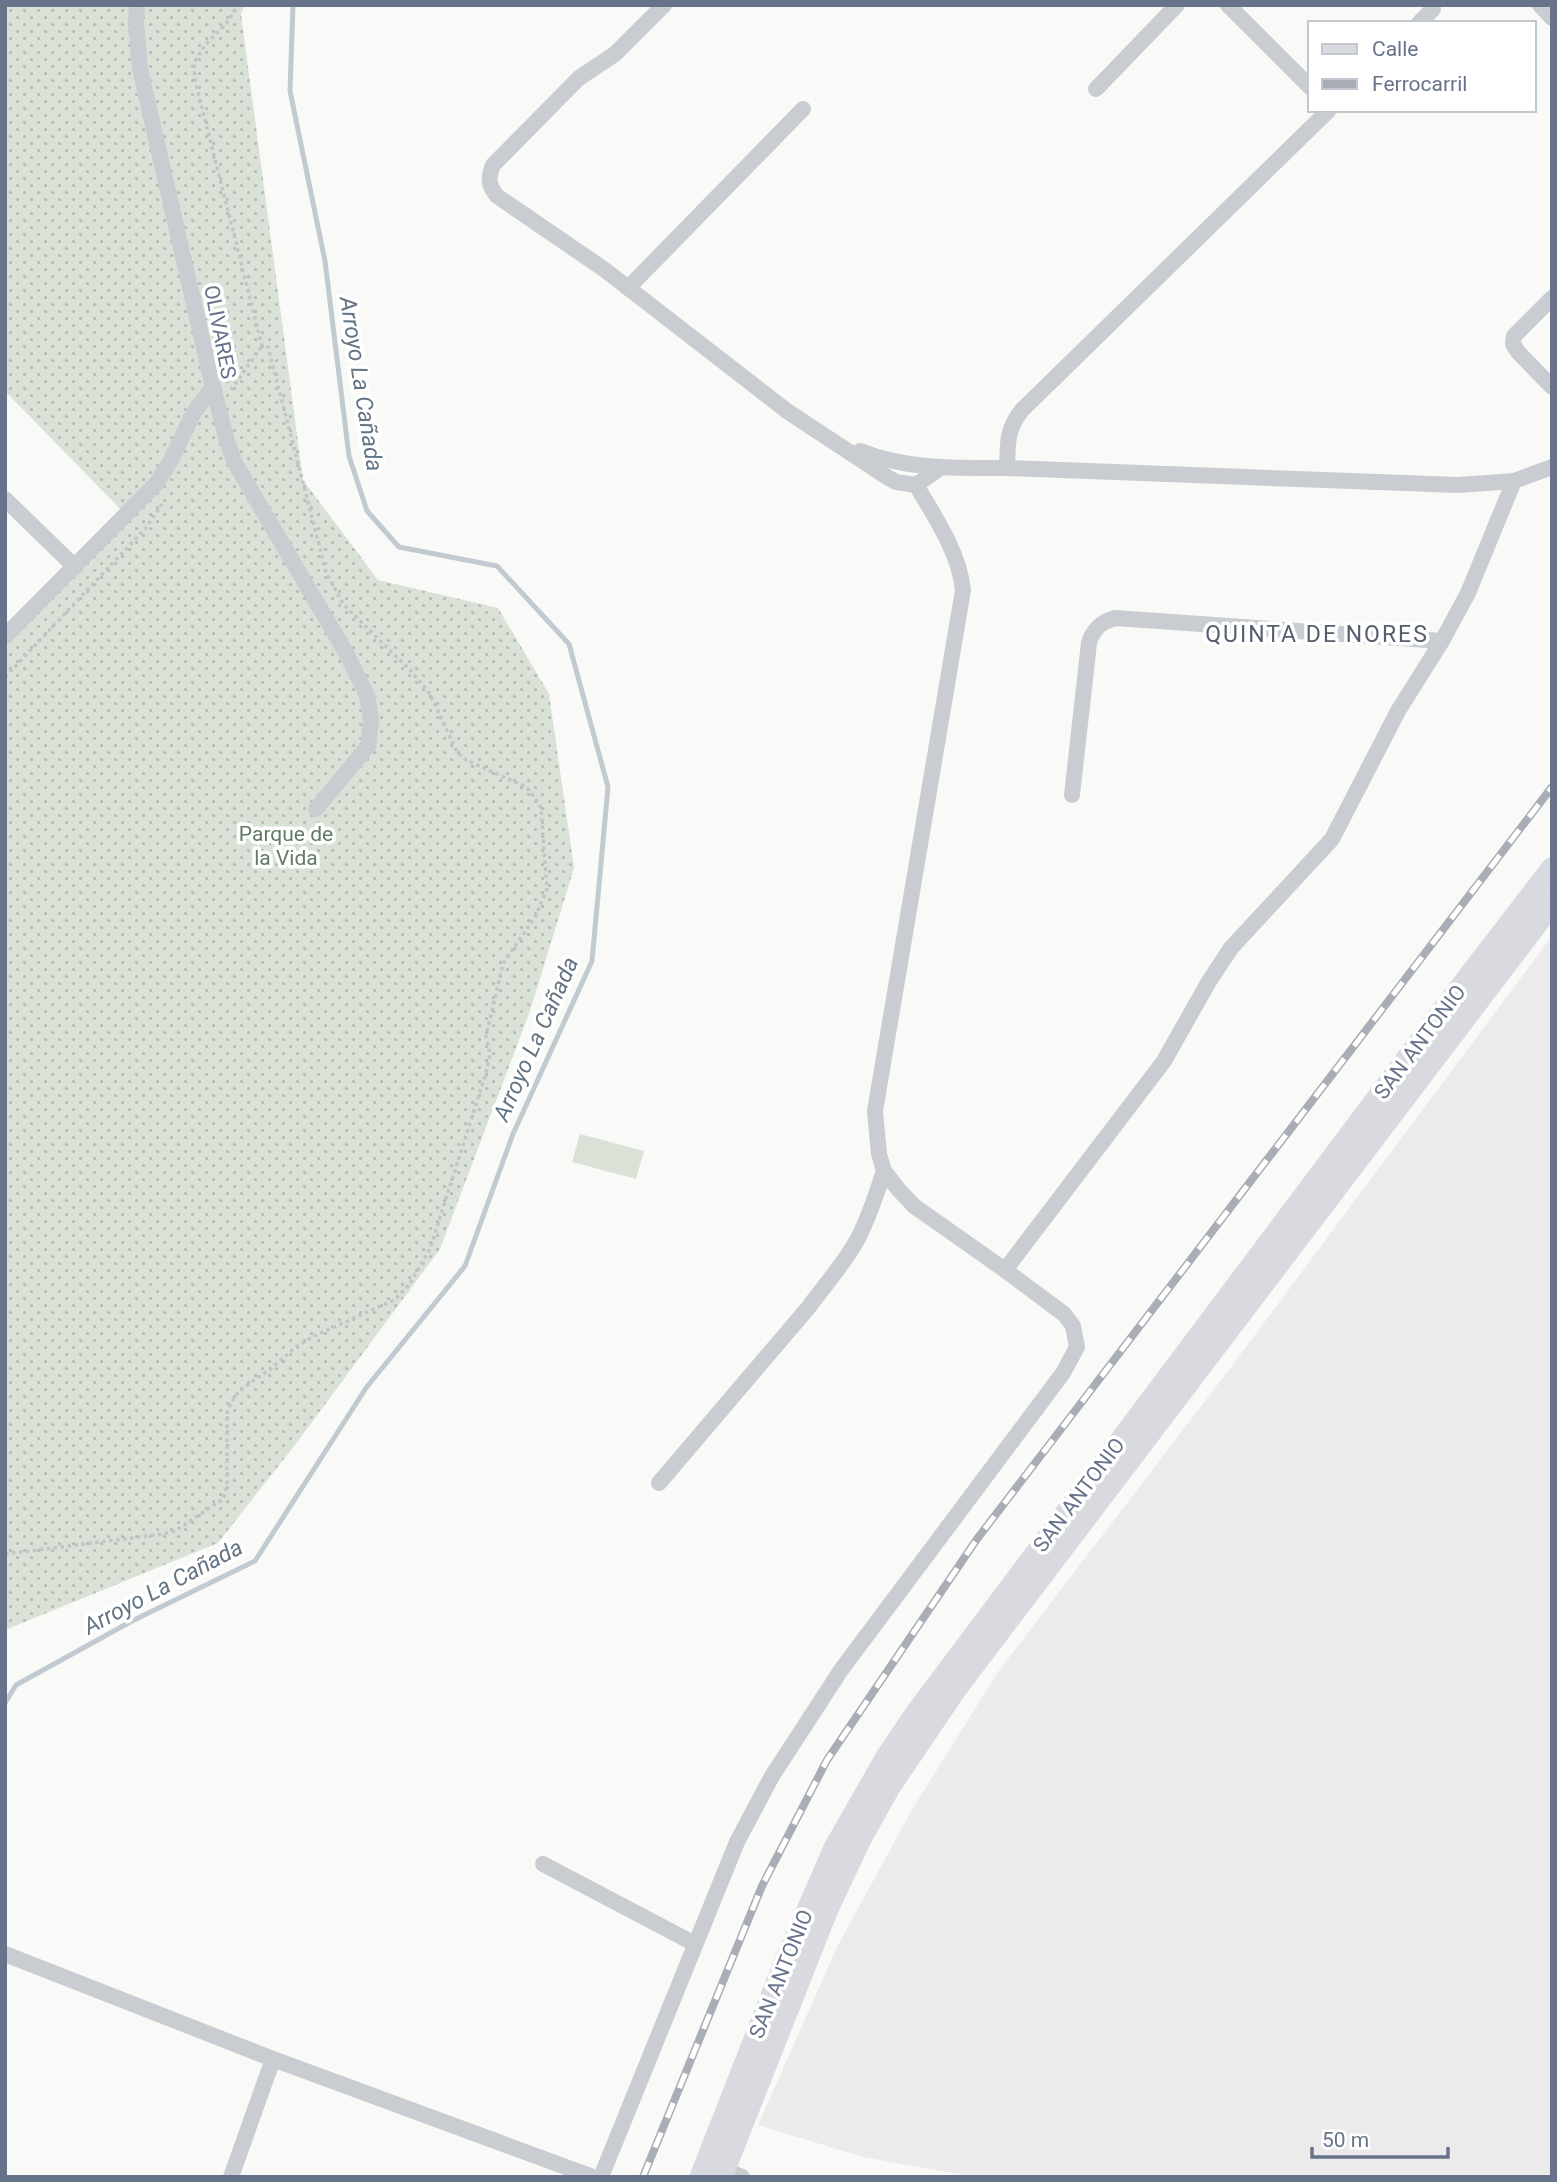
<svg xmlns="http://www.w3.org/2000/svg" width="1557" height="2182" font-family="Roboto,sans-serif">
	<defs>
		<pattern id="grass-dots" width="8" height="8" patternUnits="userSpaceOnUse" patternTransform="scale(1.75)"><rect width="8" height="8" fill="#dae2d8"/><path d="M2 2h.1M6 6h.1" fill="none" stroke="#b5bcb5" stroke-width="1.8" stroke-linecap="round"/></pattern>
	</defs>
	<rect width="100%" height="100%" fill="#f9faf7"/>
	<polygon fill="#eaebea" points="1552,936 1552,2177 975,2177 863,2157 758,2125 837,1947 913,1808 998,1672 1231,1367"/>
	<polygon fill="url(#grass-dots)" points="5,5 245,5 241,14 303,480 378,580 498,608 549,694 574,868 530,1011 440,1249 298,1441 218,1543 5,1630 5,636 126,515 5,391"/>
	<polygon fill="#dae2d8" points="580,1134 644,1151 636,1179 572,1162"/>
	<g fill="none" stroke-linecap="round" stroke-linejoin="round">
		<polyline stroke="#c1cad0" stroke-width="5" points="5,1703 16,1685 132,1621 255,1561 366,1388 465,1266 513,1134 592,961 608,787 569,644 497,566 399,547 367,511 349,456 325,261 290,91 293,5"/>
		<g stroke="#c3c4c7" stroke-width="3.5" stroke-dasharray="3.5 3.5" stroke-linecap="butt">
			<polyline points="231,390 262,346"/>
			<polyline points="5,677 145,529 162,504"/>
			<polyline points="5,1554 163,1534 175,1531 223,1499 227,1486 227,1413 232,1401 240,1390 269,1370 296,1347 314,1336 394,1300 409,1285 430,1249 486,1073 490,1054 486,1036 503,964 535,917 547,889 541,808 533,795 526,787 466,760 457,752 430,694 411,671 343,604 326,572 268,347 262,346 195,80 194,63 205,45 226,24 238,5"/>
		</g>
		<g stroke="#c9ccd0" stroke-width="16">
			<path d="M664,5L615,54L579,78L493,165C488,178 488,185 497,196L605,270L787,411L887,477L896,482L916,485L940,468"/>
			<polyline points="1228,5 1310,87"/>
			<polyline points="1540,5 1552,18"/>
			<polyline points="1419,23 1433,9"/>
			<polyline points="1096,89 1177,5"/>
			<polyline points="628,288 803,109"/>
			<polyline points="1552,298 1514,336 1513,344 1518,352 1552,387"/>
			<polyline points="213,387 227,441 235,463 345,651 367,695 371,720 368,746 316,809"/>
			<path d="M860,451C908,470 957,468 1007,468L1458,485L1514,481L1552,467"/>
			<path d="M1007,468C1008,443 1006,430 1022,410L1329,110"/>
			<polyline points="5,499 75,567"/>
			<polyline points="5,636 156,484 170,462 193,414 213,387 140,69 136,22 137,5"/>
			<path d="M1072,795L1089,643C1093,629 1101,622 1115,618L1442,641"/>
			<polyline points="1005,1270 1164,1061 1208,983 1231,948 1332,839 1398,711 1442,641 1468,593 1514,481"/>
			<path d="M659,1483L808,1308C824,1286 843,1265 856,1242C869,1219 876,1194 884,1171"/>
			<polyline points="543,1864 695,1944"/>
			<polyline points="5,1954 273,2059 593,2177"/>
			<polyline points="715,2166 742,2177"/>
			<polyline points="231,2177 273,2059"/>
			<path d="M601,2177L737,1842L772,1776L841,1670L1063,1373L1077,1347L1073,1326L1064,1314L1005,1270L914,1206L899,1190L884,1171L879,1154L875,1111L963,590C959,552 935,517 916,485"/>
		</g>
		<g stroke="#d8dae0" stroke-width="23">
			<polyline points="701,2177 785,1963 835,1848 887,1757 916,1714 1459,990 1552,869"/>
			<polyline points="721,2177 827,1909 859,1841 889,1787 956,1688 1552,903"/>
		</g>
		<g stroke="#a9adb5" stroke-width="8">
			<polyline id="rail" points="643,2177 762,1886 827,1760 977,1539 1552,787"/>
		</g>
		<use href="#rail" stroke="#fff" stroke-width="5" stroke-dasharray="16" stroke-linecap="butt"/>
	</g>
	<g text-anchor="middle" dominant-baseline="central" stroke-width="7" stroke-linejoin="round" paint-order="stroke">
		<g font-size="21" fill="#67738a" stroke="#fff">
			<text transform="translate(220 332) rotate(79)">OLIVARES</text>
			<text transform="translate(1420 1042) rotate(-53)">SAN ANTONIO</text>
			<text transform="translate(1079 1495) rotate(-53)">SAN ANTONIO</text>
			<text transform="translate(781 1974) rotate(-68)">SAN ANTONIO</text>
		</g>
		<g font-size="21" fill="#627b62" stroke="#fff">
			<text x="286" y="834">Parque de<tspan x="286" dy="24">la Vida</tspan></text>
		</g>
		<g font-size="23" font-style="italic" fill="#637584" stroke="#fff">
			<text transform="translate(361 384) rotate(81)">Arroyo La Cañada</text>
			<text transform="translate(536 1039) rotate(-66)">Arroyo La Cañada</text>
			<text transform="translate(163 1587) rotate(-28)">Arroyo La Cañada</text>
		</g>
		<g font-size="23" letter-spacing="2" fill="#555e6f" stroke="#fff">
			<text x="1317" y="634">QUINTA DE NORES</text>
		</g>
	</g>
	<rect width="1557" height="2182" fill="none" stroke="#67738a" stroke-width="14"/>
	<rect x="1308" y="21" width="228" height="91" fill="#ffffff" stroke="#c2c7d0" stroke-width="2"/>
	<rect x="1322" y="44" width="35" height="10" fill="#d8dae0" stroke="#c2c7d0" stroke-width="2"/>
	<text x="1372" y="56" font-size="21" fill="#67738a">Calle</text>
	<rect x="1322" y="79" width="35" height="10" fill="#a9adb5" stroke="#c2c7d0" stroke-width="2"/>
	<text x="1372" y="91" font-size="21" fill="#67738a">Ferrocarril</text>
	<path d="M1312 2147v10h136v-10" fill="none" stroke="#67738a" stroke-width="3.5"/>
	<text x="1322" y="2147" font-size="21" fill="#67738a" stroke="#ffffff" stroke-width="5" paint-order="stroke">50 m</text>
</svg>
